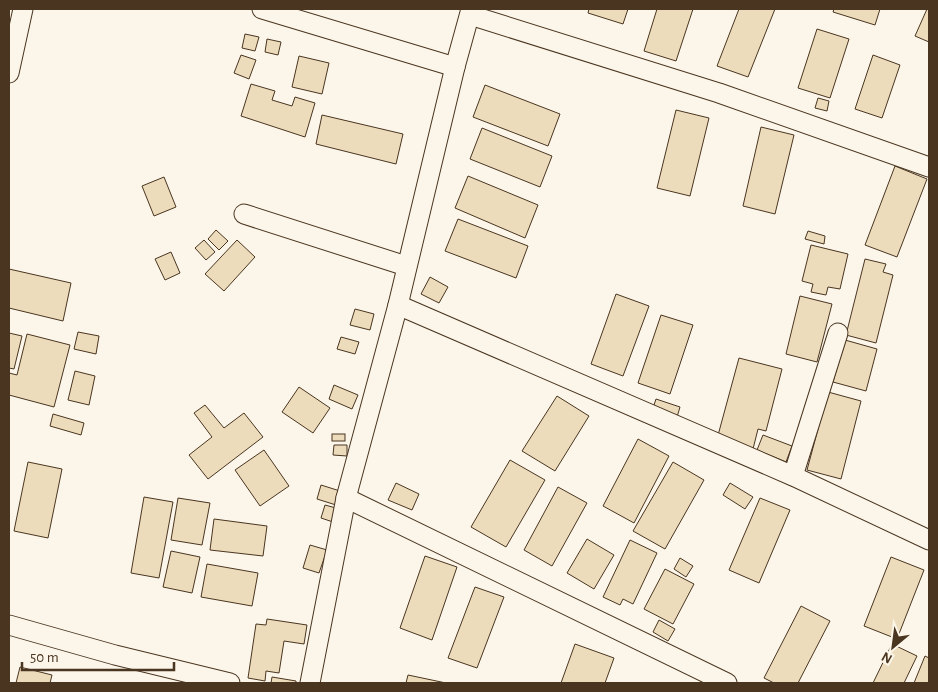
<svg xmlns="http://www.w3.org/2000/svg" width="938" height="692" font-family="'Alegreya Sans',sans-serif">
	<rect width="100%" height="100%" fill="#fbf6e9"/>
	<g fill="#ecdcbc" stroke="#4a3520">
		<polygon points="589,9 628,9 623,24 588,13"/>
		<polygon points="657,9 693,9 676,61 644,51"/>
		<polygon points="739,9 775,9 748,77 717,66"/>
		<polygon points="834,9 880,9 875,25 833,12"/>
		<polygon points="927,9 929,9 929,42 915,36"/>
		<polygon points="817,29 849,39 830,98 798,88"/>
		<polygon points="245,34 259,37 255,51 242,48"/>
		<polygon points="267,39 281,42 278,55 265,52"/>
		<polygon points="241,55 256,60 249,79 234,73"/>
		<polygon points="873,55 900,65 882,118 855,109"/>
		<polygon points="299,56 329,63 322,94 292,87"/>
		<polygon points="251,84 275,91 272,100 292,106 295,97 315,103 305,137 241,116"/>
		<polygon points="485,85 560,114 548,146 473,117"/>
		<polygon points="818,98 829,101 827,111 815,108"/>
		<polygon points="676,110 709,118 690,196 657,188"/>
		<polygon points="322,115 403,134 396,164 316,144"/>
		<polygon points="761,127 794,135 775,214 743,206"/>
		<polygon points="482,128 552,156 540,187 470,159"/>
		<polygon points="895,166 927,179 897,257 865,245"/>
		<polygon points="468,176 538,205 525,238 455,208"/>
		<polygon points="164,177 176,207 154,216 142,186"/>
		<polygon points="458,219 528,246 516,278 445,251"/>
		<polygon points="216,230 228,241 219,250 208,239"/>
		<polygon points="808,231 825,236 824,244 805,239"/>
		<polygon points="204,240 215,252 206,260 195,248"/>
		<polygon points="237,240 255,257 224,291 205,274"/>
		<polygon points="811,245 848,254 840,289 828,287 826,295 811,292 813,284 802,281"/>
		<polygon points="171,252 180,273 165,280 155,259"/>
		<polygon points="865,259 886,264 883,272 893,275 876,343 846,335"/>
		<polygon points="9,269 71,283 63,321 9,308"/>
		<polygon points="430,277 448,287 439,303 421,294"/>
		<polygon points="616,294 649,306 623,376 591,364"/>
		<polygon points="800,296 832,304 817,362 786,354"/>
		<polygon points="355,309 374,314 370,330 350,325"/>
		<polygon points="661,315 693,325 670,394 638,383"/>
		<polygon points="78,332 99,336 96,354 74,349"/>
		<polygon points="9,333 22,336 14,369 9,368"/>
		<polygon points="27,334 70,345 54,407 9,395 9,373 17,375"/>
		<polygon points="341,337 359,342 355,354 337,349"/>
		<polygon points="845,340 877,349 866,391 833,382"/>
		<polygon points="739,358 782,369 766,431 758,429 753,449 717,439"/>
		<polygon points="75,371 95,376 89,405 68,400"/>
		<polygon points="334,385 358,395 352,409 329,399"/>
		<polygon points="299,387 330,408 313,433 282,412"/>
		<polygon points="828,392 861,401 841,479 807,470"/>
		<polygon points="557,396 589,416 555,471 522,451"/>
		<polygon points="656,399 680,407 677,417 653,408"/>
		<polygon points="205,405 224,428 244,413 263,437 208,479 189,455 212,437 194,413"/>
		<polygon points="53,414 84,423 81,435 50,426"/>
		<rect x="332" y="434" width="13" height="7"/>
		<polygon points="763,435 792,446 786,462 757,450"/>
		<polygon points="638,439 669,456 634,523 603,506"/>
		<polygon points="334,445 347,445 347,456 333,455"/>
		<polygon points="264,450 289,486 260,506 235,470"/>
		<polygon points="510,460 545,480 506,547 471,527"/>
		<polygon points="28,462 62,469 48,538 14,531"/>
		<polygon points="673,462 704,480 665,549 633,531"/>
		<polygon points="396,483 419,494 412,510 388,500"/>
		<polygon points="730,483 753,497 745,509 723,495"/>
		<polygon points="321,485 340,491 336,505 317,499"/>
		<polygon points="558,487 587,503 552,566 524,550"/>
		<polygon points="144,497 173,502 159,578 131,573"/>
		<polygon points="178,498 210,503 202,545 171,540"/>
		<polygon points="760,498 790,510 759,583 729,570"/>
		<polygon points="325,505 336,508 333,522 321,518"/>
		<polygon points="214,519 267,526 263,556 210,550"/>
		<polygon points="587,539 614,555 594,589 567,573"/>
		<polygon points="630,540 657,553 633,604 623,599 620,605 603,597"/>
		<polygon points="310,545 327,550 319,573 303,568"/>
		<polygon points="171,551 200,557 192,593 163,587"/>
		<polygon points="425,556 457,567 432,640 400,628"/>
		<polygon points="891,557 924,570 897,639 864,626"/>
		<polygon points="680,558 693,566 686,577 674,569"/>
		<polygon points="207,564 258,573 252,606 201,597"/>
		<polygon points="665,569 694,584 673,624 644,609"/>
		<polygon points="475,587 504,597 477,668 448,658"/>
		<polygon points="801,606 830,621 798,683 774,683 764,678"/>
		<polygon points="267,619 307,625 304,644 284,641 279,673 266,671 265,681 248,678 256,624 266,625"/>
		<polygon points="659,620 675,629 668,641 653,632"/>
		<polygon points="575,644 614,658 605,683 561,683"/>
		<polygon points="892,644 917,656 904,683 873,683"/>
		<polygon points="925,656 929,658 929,683 914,683"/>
		<polygon points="20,667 52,675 50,683 16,683"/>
		<polygon points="408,675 446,683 406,683"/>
		<polygon points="272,677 296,681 296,683 271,683"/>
	</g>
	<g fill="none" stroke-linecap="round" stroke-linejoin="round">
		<g stroke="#4a3520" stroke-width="21">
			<g id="minor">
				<polyline points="262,9 455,67"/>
				<polyline points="470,15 719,93 929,167"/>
				<polyline points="9,73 23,9"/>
				<polyline points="244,214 406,266"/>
				<polyline points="398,305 793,476 929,540"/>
				<polyline points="793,476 838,333"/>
				<polyline points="346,498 727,683"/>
				<polyline points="9,625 115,655 230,683"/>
				<polyline points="310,683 346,498 398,305 455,67 471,9"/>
			</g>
		</g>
		<use href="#minor" stroke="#fbf6e9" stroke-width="19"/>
	</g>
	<rect width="938" height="692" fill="none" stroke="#4a3520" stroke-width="20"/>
	<g transform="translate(893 647) rotate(209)" stroke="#fbf6e9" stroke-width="4" paint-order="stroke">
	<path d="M0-4L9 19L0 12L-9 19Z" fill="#4a3520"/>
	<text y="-8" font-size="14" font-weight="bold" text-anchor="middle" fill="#4a3520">N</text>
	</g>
	<path d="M22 662v8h152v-8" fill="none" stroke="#4a3520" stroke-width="2.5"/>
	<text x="30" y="662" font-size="15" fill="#4a3520" stroke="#fbf6e9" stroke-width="4" paint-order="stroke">50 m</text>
</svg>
